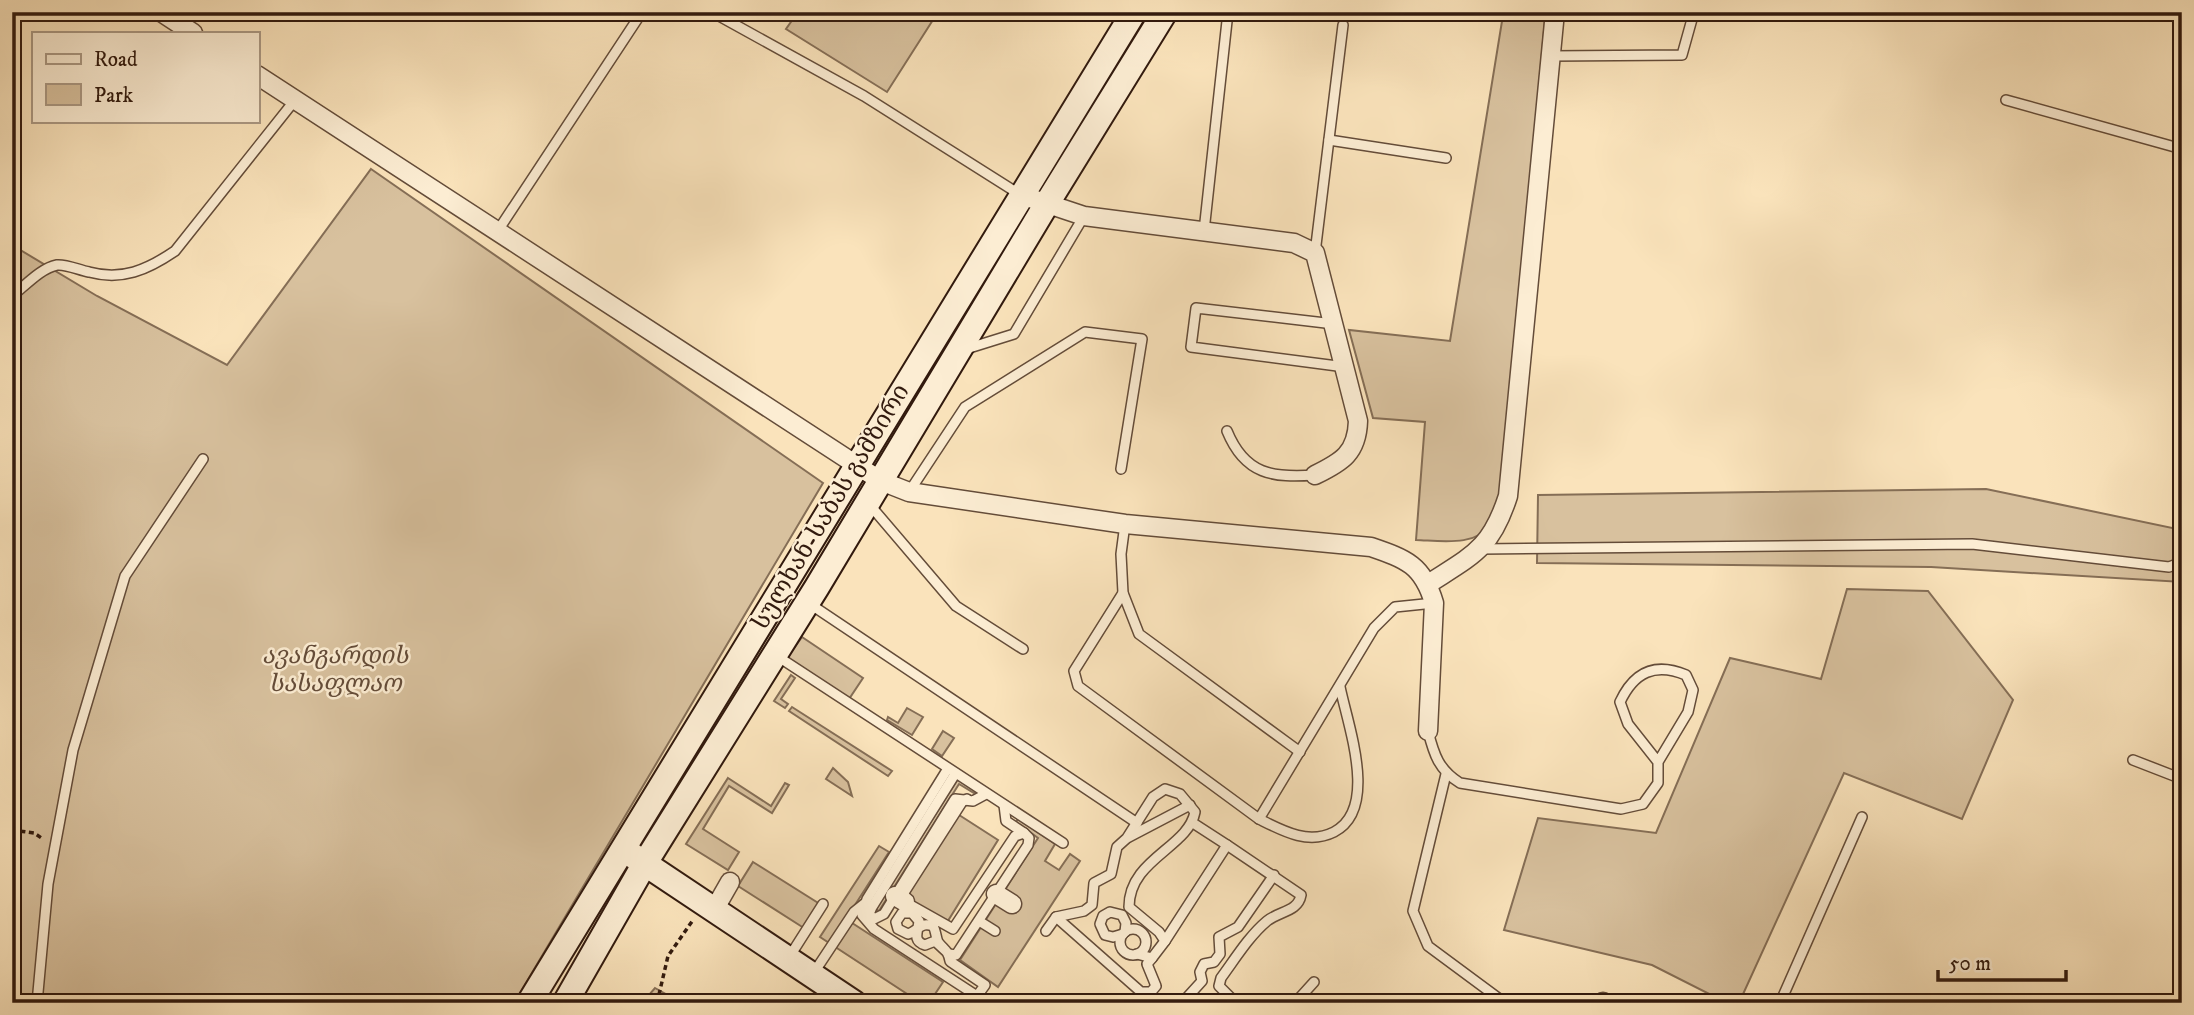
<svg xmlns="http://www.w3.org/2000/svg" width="2194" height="1015" font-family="'IM FELL DW Pica','Noto Serif Georgian',serif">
	<rect width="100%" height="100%" fill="#fae3bb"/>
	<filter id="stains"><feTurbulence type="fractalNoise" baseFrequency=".00286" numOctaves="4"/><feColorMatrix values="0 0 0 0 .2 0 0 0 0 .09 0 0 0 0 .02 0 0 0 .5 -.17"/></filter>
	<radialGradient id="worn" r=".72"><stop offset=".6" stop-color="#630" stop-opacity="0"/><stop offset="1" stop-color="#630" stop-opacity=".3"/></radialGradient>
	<g fill="#d8c19e" stroke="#856e56" stroke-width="2">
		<polygon points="798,12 938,12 887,92 786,29"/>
		<path d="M1503,15L1545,19L1502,492C1500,501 1499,516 1494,523C1475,547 1443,541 1416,540L1425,422L1373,418L1349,330L1450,341Z"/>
		<polygon points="371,169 823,483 514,1003 12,1003 12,245 97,296 227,365"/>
		<polygon points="1986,489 2182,530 2182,582 1931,567 1537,563 1538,495"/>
		<polygon points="1847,589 1928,591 2013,700 1962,819 1844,773 1739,1003 1727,1003 1652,965 1504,930 1538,818 1656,833 1730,658 1821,679"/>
		<polygon points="802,637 863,678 849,699 787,658"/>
		<polygon points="791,675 795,678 781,699 788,704 785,708 774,701"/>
		<polygon points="792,707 892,771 888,776 789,711"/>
		<polygon points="907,708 923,717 912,735 887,720 888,717 898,723"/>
		<polygon points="943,731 954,738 942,756 932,749"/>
		<polygon points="833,768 848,782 852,796 826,779"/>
		<polygon points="728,778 771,806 785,783 789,785 772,813 729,786 703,829 739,852 728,870 686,844"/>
		<polygon points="958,779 976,789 974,793 959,784 879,911 875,909"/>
		<polygon points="956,813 998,840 946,924 904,897"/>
		<polygon points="1018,819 1055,844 1045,861 1059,870 1070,854 1080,861 998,987 960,960 1038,838 1016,822"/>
		<polygon points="879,846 889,852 846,919 943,982 929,1003 921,1003 820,937"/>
		<polygon points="753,862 823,906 807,930 738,886"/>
		<polygon points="655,988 682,1003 642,1003"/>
	</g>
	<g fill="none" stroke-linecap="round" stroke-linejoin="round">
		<g stroke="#644c39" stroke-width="12">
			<g id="lane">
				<polyline points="712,12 864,96 1019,194"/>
				<polyline points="1551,56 1682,55 1694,12"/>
				<polyline points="2006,100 2182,149"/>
				<polyline points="1329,140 1446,158"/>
				<polyline points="1204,231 1228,12"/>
				<polyline points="497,232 642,12"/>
				<polyline points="1315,253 1343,25"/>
				<path d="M12,296C25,286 41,268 57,265C66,264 79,270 89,272C122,281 147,270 175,251L295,100"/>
				<polyline points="1334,324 1196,308 1191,347 1345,367"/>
				<polyline points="966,349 1014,334 1084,216"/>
				<path d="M1227,431C1245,475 1273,478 1315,475"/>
				<polyline points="909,492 965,407 1085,332 1142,339 1121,469"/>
				<polyline points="869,504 956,606 1023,649"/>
				<polyline points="1125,524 1121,554 1123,593 1139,634 1300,752"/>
				<polyline points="1481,549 1972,544 2169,567 2182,562"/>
				<path d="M1123,593L1074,671L1078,686L1259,819C1283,831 1308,845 1334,832C1379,809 1348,726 1340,687"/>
				<polyline points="810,604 1137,823"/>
				<polyline points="777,656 1063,843"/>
				<path d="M1428,731C1434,755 1439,770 1460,783L1621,809L1643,804L1658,783V762L1628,724L1620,702C1634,672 1655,662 1686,675L1693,690L1688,712L1658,762"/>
				<polyline points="2133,760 2182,779"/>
				<path d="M947,770L867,899L862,915L874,929L977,996L985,985L951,962L950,961C948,950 944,950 938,942C936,938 936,931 933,926C921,921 918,931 908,934L898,929L896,922L902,913H912L919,921C918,932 912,941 925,945L935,941L949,954L956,955L1028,845L1029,838L1024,833L1015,836L953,929L905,902L903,899L905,891L962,802L967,799"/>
				<polyline points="955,774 872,907 869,914 874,919 884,914 955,799 973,801 986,794"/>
				<polyline points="1446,774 1413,911 1428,946 1505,1003"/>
				<polyline points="1004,805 1006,821 1024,833"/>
				<polyline points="1259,819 1374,628 1395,607 1434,603"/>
				<polyline points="1129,837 1190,805"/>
				<path d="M1227,845L1301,895C1298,912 1279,911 1267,921C1249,936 1235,959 1221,978L1219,986L1236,1003"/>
				<polyline points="1056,917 1141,992 1151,992 1156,986 1147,964 1152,958"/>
				<polyline points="979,921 995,931"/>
				<circle cx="1133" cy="942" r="13"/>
				<path d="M1046,931L1056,917L1084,911L1092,905L1094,883L1111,874L1117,847L1127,838L1153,797L1165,789L1180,794L1195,812C1188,848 1129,859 1129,907L1159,932L1165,941L1152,958L1137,954"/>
				<polyline points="1123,934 1113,937 1105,935 1100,924 1103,916 1110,912 1122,915 1126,923 1125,932"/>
				<polyline points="1165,941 1227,845 1193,823"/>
				<polyline points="788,959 823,904"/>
				<polyline points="813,974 854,912 864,904"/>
				<polyline points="37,1003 48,884 73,750 125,576 203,459"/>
				<polyline points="1182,1003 1202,981 1200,972 1204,964 1214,962 1220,954 1219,937 1238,927 1274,875"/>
				<polyline points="1210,1003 1219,1003"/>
				<polyline points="1295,1003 1314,982"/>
				<polyline points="1780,1003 1862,817"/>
			</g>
		</g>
		<g stroke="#644c39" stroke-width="21">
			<g id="street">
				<polyline points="161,12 193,33"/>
				<path d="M257,75L881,481L909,492L1125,524L1371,547C1406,559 1423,565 1434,603L1428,731"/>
				<path d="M1021,195L1084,216L1294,243L1315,253L1358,421C1357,453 1342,462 1315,475"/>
				<path d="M1428,584C1473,555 1491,549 1508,496L1555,12"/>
				<polyline points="996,894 1012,904"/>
				<polyline points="895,896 905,902"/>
				<polyline points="714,910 730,882"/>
				<polyline points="1603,1003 1603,1002"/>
			</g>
		</g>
		<g stroke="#321a0e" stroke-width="28">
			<g id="secondary">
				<polyline points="632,855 854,1003"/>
				<polyline points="529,1003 1134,12"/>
				<polyline points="565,1003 645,863 817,587 1046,205 1165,12"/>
			</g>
		</g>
		<g stroke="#321a0e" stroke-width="3.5" stroke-dasharray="5 3.5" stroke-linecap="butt">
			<polyline points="12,830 34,833 43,839"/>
			<polyline points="657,1003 668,956 693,920"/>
		</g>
		<use href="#lane" stroke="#fcedd3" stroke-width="9"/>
		<use href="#street" stroke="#fcedd3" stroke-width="18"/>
		<use href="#secondary" stroke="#fcedd3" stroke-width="24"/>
	</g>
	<g text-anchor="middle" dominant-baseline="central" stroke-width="5" stroke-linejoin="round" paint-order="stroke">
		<g font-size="24" fill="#321a0e" stroke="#fcedd3">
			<text transform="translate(831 507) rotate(-59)">სულხან-საბას გამზირი</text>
		</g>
		<g font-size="24" font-style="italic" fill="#644c39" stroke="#fcedd3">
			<text x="335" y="656">ავანგარდის<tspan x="335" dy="28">სასაფლაო</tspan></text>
		</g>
	</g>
	<rect width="2194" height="1015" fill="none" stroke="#fae3bb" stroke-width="42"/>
	<rect x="14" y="14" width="2166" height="987" fill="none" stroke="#321a0e" stroke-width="3.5"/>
	<rect x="21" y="21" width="2152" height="973" fill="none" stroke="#321a0e" stroke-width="2"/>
	<rect x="32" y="32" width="228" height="91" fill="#fcedd3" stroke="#ab9984" stroke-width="2"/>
	<rect x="46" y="54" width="35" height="10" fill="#fcedd3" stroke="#ab9984" stroke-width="2"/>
	<text x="94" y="66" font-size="21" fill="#321a0e">Road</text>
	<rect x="46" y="84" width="35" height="21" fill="#d8c19e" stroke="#ab9984" stroke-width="2"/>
	<text x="94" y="102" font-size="21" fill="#321a0e">Park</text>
	<path d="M1938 970v10h128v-10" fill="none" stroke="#321a0e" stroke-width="3.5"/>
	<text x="1949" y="970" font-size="21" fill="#321a0e" stroke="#fcedd3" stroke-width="5" paint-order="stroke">50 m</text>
	<rect width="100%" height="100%" filter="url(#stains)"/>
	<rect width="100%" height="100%" fill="url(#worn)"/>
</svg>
